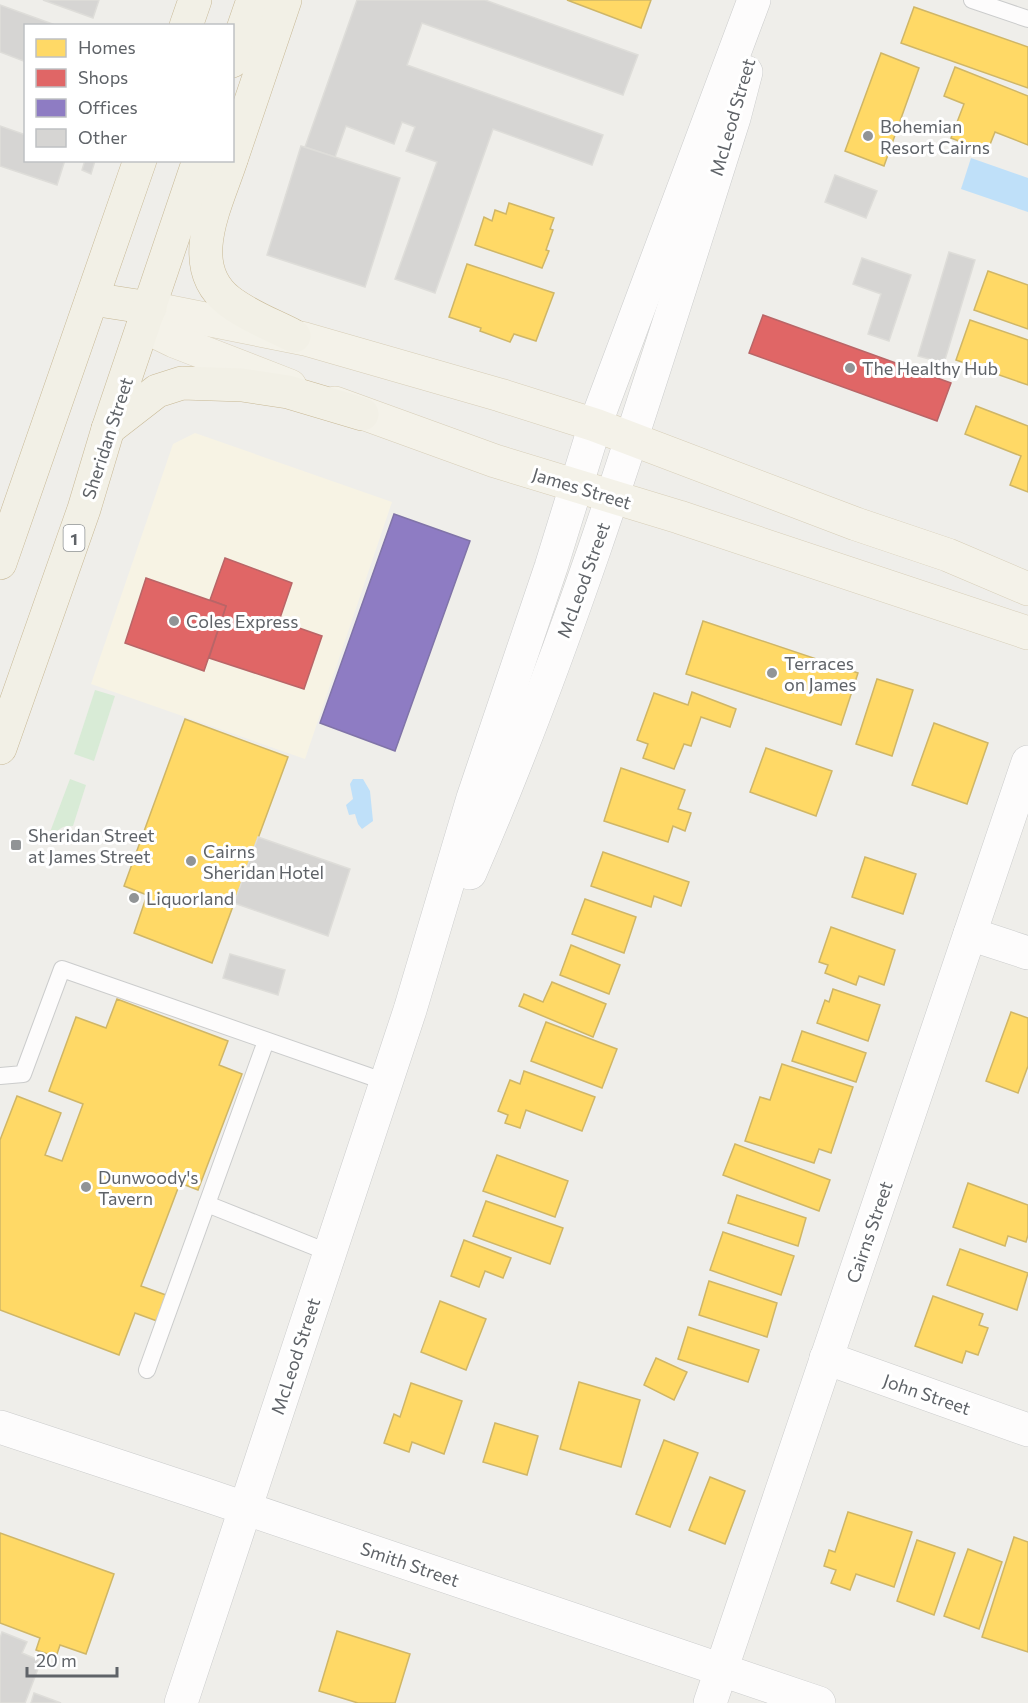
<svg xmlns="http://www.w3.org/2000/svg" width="1028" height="1703" font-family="Commissioner,sans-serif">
	<rect width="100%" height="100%" fill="#efeeea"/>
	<polygon fill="#f7f3e4" points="195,433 392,502 305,759 91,684 173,444"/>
	<g fill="#d8ebd6">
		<polygon points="95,690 115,696 94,761 74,754"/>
		<path d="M70,779L86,785L73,826C60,825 56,831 50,842L47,840Z"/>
	</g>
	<g fill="#bfe0f9">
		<polygon points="971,158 1028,178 1028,212 961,189"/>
		<polygon points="353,779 363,779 370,791 373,821 362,829 358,824 355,814 349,815 346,805 353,799 350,784"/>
	</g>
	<g fill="#ffd966" stroke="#cfb667" stroke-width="1.5">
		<polygon points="567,0 651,0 641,28"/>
		<polygon points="914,7 1028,47 1028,88 901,43"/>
		<polygon points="881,53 919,68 884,166 845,151"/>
		<polygon points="955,67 1028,96 1028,145 995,132 987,152 951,138 964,104 944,96"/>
		<polygon points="509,203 554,218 550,229 553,230 546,250 549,251 542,268 475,245 484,217 492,221 495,210 506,214"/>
		<polygon points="467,264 554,293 536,341 514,334 510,342 480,331 481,328 449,317"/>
		<polygon points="988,271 1028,285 1028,329 974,310"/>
		<polygon points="970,320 1028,340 1028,385 956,360"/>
		<polygon points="976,406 1028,426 1028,492 1010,485 1021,456 965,434"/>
		<polygon points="703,621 858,673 841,725 686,674"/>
		<polygon points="877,679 913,690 892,756 856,744"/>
		<polygon points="692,692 736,709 730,727 701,717 691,746 684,744 674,769 643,758 648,744 637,740 654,693 688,705"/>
		<polygon points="185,719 288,757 212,963 134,933 147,895 124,886"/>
		<polygon points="934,723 988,743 967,804 912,785"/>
		<polygon points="766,748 832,771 816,816 750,792"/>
		<polygon points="621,768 685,790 678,809 691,813 685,831 673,826 668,842 604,821"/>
		<polygon points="603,852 689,882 681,906 654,896 651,907 591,886"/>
		<polygon points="865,857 916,874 903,914 852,897"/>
		<polygon points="585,899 636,917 624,953 572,934"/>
		<polygon points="831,927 895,950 884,985 859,976 856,985 825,973 828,965 819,962"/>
		<polygon points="571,945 620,965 609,994 560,975"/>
		<polygon points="552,982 606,1004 593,1037 519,1006 524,994 543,1002"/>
		<polygon points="833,989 880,1005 868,1041 817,1023 825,1000 829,1002"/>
		<polygon points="117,999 228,1041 219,1065 242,1074 198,1190 180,1183 141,1286 166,1295 157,1321 135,1313 119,1355 0,1310 0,1140 17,1096 61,1113 45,1155 62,1161 83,1104 49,1091 76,1017 106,1028"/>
		<polygon points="1011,1012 1028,1018 1028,1066 1018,1093 986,1081"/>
		<polygon points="546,1022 617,1049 602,1088 531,1061"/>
		<polygon points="802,1031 866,1053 856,1082 792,1061"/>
		<polygon points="782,1064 853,1087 831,1153 819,1149 814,1163 745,1141 760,1097 770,1100"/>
		<polygon points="524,1071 595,1097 582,1131 526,1110 520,1128 505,1123 508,1115 498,1111 510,1080 520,1084"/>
		<polygon points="735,1144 830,1180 819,1211 723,1175"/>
		<polygon points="497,1155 568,1181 555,1217 483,1191"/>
		<polygon points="968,1183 1028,1205 1028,1235 1026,1242 1008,1236 1005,1246 953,1227"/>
		<polygon points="737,1195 806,1218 798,1246 728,1223"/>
		<polygon points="486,1201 563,1228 550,1264 473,1236"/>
		<polygon points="723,1232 794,1256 781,1295 710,1270"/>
		<polygon points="464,1240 511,1258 503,1278 485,1271 479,1287 451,1276"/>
		<polygon points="960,1249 1028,1273 1017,1310 947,1285"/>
		<polygon points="709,1281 777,1303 767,1337 699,1315"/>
		<polygon points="933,1296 983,1314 979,1325 988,1328 978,1355 966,1351 962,1363 915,1346"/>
		<polygon points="440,1301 486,1319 466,1370 421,1352"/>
		<polygon points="688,1327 759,1350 748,1382 678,1359"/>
		<polygon points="656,1358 687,1372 674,1400 644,1385"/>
		<polygon points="579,1382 640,1400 621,1467 560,1449"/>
		<polygon points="411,1383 462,1401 444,1454 412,1442 409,1452 384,1443 394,1414 400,1417"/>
		<polygon points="495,1423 538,1436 527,1475 483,1462"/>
		<polygon points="664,1440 698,1453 670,1527 636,1514"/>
		<polygon points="710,1477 745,1491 725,1544 689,1530"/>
		<polygon points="848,1512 912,1532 894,1587 856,1574 850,1590 831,1583 836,1570 824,1566 829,1550 835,1552"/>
		<polygon points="0,1533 114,1574 86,1654 60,1645 56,1657 36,1650 40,1638 0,1623"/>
		<polygon points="1014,1537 1028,1542 1028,1652 982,1637"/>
		<polygon points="917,1540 955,1553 934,1615 897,1601"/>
		<polygon points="968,1549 1002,1562 979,1629 944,1616"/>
		<polygon points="337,1631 410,1654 395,1703 358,1703 319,1691"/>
	</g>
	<g fill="#e06666" stroke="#b96567" stroke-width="1.5">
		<polygon points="763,315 951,383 937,421 749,353"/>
		<polygon points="225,558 292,583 279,621 322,636 304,689 209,658 226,606 210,600"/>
		<polygon points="146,578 226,606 204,671 125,643"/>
	</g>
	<polygon fill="#8e7cc3" stroke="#8074a8" stroke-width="1.5" points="394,514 470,541 395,751 320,723"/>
	<g fill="#d6d5d3" stroke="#deddd9" stroke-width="1.5">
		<polygon points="43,0 99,0 93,18"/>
		<polygon points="357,0 485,0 638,55 623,95 422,23 407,65 603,135 592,165 493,129 435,293 395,279 437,162 406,151 415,127 402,122 394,144 346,126 335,157 305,147"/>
		<polygon points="0,5 58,26 26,26 26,62 0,52"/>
		<polygon points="0,126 26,135 26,160 65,160 57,185 0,166"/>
		<polygon points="301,146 400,178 365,287 267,255"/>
		<polygon points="85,160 95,161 91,174 82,170"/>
		<polygon points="835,175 877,191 866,218 825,202"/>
		<polygon points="949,252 975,260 944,363 918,356"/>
		<polygon points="862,258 911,275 889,341 868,334 881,294 853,284"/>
		<polygon points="258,837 350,869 328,936 234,903"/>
		<polygon points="230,954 285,970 278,995 223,978"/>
		<polygon points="2,1632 27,1642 22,1653 41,1661 25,1703 0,1703 0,1638"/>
		<polygon points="34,1693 61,1703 31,1703"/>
	</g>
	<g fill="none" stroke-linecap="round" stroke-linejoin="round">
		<g stroke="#cbcccc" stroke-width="18">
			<g id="service">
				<polyline points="972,0 1028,19"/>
				<polyline points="266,1041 207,1204 330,1253"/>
				<polyline points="0,1076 23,1074 62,969 386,1082"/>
				<polyline points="147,1370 207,1204"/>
			</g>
		</g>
		<g stroke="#cbcccc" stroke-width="34">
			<g id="minor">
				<polyline points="970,934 1028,953"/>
				<polyline points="826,1358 1028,1430"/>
				<polyline points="0,1427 203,1494 819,1703"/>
				<polyline points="710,1703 1028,762"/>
			</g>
		</g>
		<g stroke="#cbcccc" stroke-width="34">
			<g id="tertiary">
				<path d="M470,873C576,629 653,372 734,118L746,72"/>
				<polyline points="181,1703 410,1010 473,798 551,567 595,425 754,0"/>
			</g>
		</g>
		<g stroke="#d7ceb8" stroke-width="34">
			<g id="primary">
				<polyline points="150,308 305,339 500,395 595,425 856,524 948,555 1028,589"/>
				<polyline points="143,326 174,341 290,386"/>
				<polyline points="335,403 495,461 679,517 1028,633"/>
			</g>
		</g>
		<g stroke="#c8b996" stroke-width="34">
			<g id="trunk">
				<polyline points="186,26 195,0"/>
				<polyline points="232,61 253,0"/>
				<polyline points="232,157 285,0"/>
				<path d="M231,160C217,203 183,266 229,301C248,316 273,325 294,336"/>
				<polyline points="92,299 150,308"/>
				<polyline points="108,429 157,391 182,383 242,385 288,392 362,414"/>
				<polyline points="0,563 140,160"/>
				<polyline points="0,748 84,509 108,429 199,160"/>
			</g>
		</g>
		<use href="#service" stroke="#fdfcfc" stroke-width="16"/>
		<use href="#minor" stroke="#fdfcfc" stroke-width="33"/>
		<use href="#tertiary" stroke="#fdfcfc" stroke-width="33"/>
		<use href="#primary" stroke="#f4f2e9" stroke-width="33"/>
		<use href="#trunk" stroke="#f2f0e6" stroke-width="33"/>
	</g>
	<g fill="#919496" stroke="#fff" stroke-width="2">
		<circle cx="868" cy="136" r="6"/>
		<circle cx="850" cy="368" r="6"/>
		<circle cx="174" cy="621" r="6"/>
		<circle cx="772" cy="673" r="6"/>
		<rect x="10" y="839" width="12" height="12" rx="3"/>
		<circle cx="191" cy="861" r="6"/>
		<circle cx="134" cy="898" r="6"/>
		<circle cx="86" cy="1187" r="6"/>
	</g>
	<g text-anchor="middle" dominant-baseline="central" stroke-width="6" stroke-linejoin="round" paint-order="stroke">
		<rect fill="#fff" stroke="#8f9295" stroke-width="1.5" x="63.5" y="525" width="21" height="26" rx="4.5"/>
		<g font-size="16" font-weight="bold" fill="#5f6368">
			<text x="74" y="538">1</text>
		</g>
		<g font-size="18" fill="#5f6368" stroke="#fff">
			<text transform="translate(732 117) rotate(-74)">McLeod Street</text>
			<text transform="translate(107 438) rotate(-72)">Sheridan Street</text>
			<text transform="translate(582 488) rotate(17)">James Street</text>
			<text transform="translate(583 580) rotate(-70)">McLeod Street</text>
			<text transform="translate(869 1232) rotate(-71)">Cairns Street</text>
			<text transform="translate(295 1356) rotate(-72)">McLeod Street</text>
			<text transform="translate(927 1394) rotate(19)">John Street</text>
			<text transform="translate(410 1564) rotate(19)">Smith Street</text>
		</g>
		<g font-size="18" fill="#5f6368" stroke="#fff" text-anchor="start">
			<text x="880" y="126">Bohemian<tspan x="880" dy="21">Resort Cairns</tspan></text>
			<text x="862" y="368">The Healthy Hub</text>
			<text x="186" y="621">Coles Express</text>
			<text x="784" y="663">Terraces<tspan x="784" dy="21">on James</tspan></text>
			<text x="28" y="835">Sheridan Street<tspan x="28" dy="21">at James Street</tspan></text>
			<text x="203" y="851">Cairns<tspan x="203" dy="21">Sheridan Hotel</tspan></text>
			<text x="146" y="898">Liquorland</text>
			<text x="98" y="1177">Dunwoody's<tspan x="98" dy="21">Tavern</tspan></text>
		</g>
	</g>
	<rect x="24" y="24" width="210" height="138" fill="#ffffff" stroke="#bfc1c3" stroke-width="1.5"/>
	<rect x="36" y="39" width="30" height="18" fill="#ffd966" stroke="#bfc1c3" stroke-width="1.5"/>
	<text x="78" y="54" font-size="18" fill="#5f6368">Homes</text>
	<rect x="36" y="69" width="30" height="18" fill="#e06666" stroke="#bfc1c3" stroke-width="1.5"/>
	<text x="78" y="84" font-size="18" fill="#5f6368">Shops</text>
	<rect x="36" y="99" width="30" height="18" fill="#8e7cc3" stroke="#bfc1c3" stroke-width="1.5"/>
	<text x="78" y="114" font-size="18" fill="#5f6368">Offices</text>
	<rect x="36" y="129" width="30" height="18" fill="#d6d5d3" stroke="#bfc1c3" stroke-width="1.5"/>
	<text x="78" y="144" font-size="18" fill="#5f6368">Other</text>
	<path d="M27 1667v9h90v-9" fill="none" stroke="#5f6368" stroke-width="3"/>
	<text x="36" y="1667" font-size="18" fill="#5f6368" stroke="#ffffff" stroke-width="4.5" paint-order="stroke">20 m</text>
</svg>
